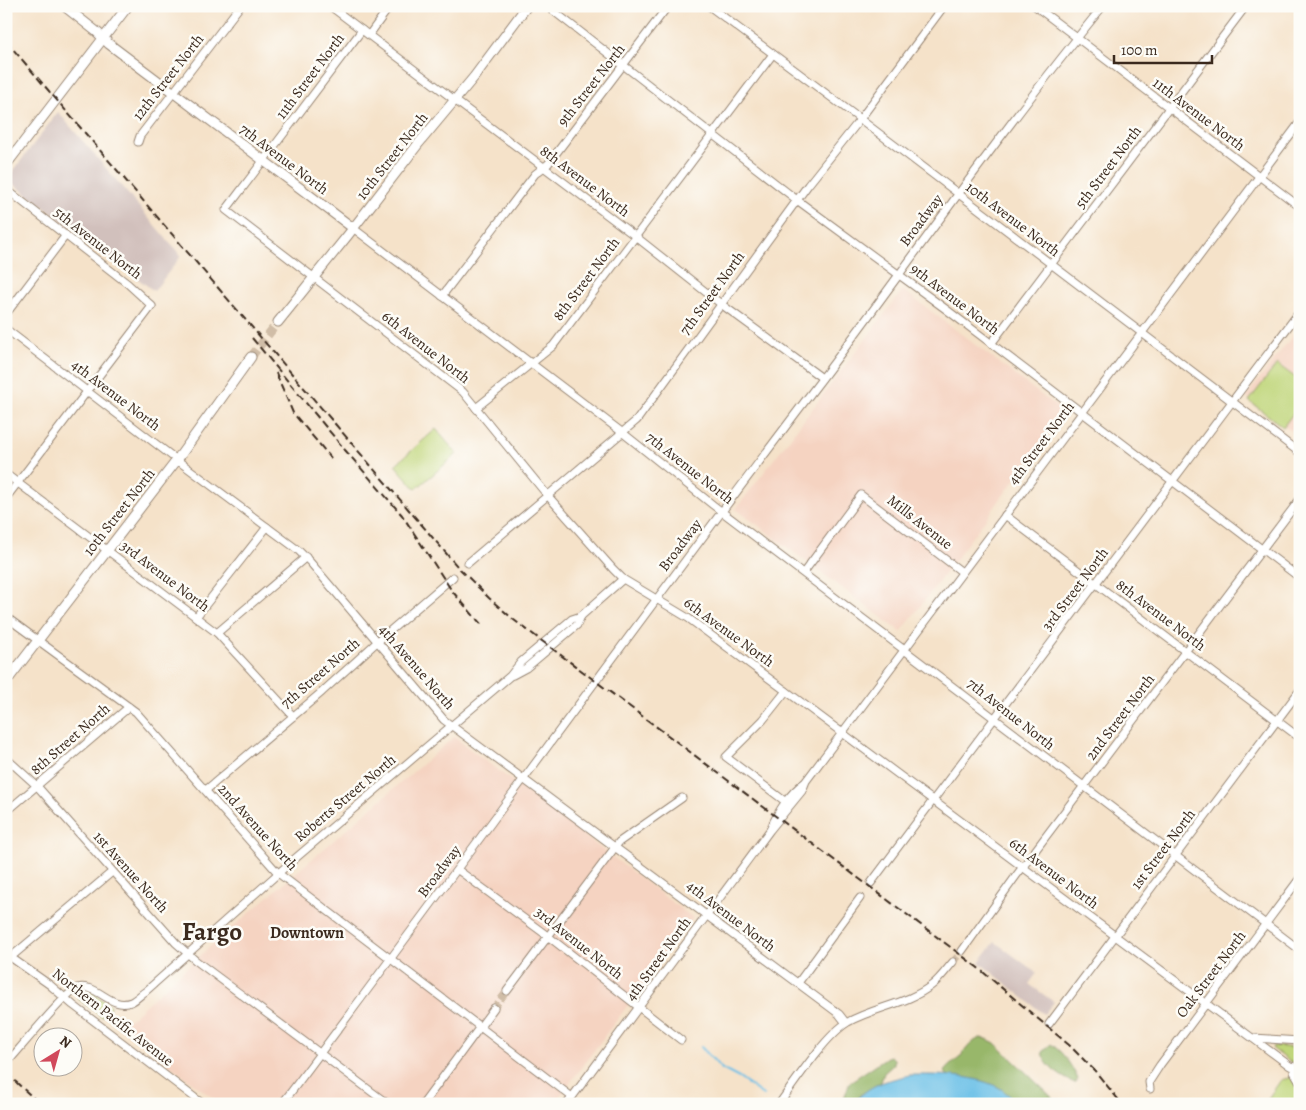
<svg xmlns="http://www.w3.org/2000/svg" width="1306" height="1110" font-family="Alegreya,serif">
	<rect width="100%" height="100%" fill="#fdfcf7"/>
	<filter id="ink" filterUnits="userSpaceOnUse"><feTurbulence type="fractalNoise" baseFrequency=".02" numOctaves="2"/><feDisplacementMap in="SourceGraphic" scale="10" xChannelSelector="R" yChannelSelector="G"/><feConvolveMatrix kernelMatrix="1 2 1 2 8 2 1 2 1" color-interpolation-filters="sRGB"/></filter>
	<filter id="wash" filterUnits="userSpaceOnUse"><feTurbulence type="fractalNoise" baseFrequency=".0096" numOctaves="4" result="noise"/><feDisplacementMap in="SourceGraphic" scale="20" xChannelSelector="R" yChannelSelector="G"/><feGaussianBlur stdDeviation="1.12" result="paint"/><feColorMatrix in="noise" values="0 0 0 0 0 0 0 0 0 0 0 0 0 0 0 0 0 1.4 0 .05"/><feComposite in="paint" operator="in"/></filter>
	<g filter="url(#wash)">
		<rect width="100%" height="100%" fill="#f5e2c9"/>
		<g fill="#f5d3c1">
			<polygon points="903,290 1065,413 901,632 736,509"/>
			<polygon points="1300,326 1300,438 1246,397"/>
			<polygon points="454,737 693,918 554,1104 221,1104 120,1028 205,951"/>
		</g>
		<g fill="#d1c0bc">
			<polygon points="58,112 181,256 154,291 7,179"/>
			<polygon points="995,942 1037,973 1029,984 1054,1002 1044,1014 979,962"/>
		</g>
		<g fill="#c0d67a" stroke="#7e804c">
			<polygon points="1277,364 1300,381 1300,404 1283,427 1249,401"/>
			<polygon points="436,429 457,454 416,489 395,465"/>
			<polygon points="90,992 109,1004 110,1006 108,1011 102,1017 78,999 78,995 82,993"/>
			<polygon points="1273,1046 1299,1048 1300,1059 1295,1063 1290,1062 1272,1048"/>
			<polygon points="1300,1075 1300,1104 1264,1104 1281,1080"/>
		</g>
		<g fill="#98b76a" stroke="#6a7044">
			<path d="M980,1038L987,1039L995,1043L1059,1104H1019L999,1088L976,1080L950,1077L944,1072C948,1065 954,1063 959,1058C966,1050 970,1042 980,1038Z"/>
			<path d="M1051,1044C1064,1053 1071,1065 1078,1079L1075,1083C1061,1077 1045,1067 1042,1052Z"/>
			<polygon points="891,1056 894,1059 894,1064 884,1073 881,1082 860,1095 852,1104 838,1104 844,1098 850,1082 887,1057"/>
		</g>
		<path fill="#6ac0e7" stroke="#527582" d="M910,1075C939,1075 971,1074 998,1087C1005,1091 1012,1098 1019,1104H852C870,1084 884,1081 910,1075Z"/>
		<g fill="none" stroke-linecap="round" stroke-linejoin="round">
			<polyline stroke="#6ac0e7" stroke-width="2" points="701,1047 722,1069 739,1078 763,1095"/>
		</g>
	</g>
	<g filter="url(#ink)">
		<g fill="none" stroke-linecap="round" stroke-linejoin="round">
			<g stroke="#d0bda7" stroke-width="7" stroke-dasharray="7 3.5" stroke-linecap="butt">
				<polyline points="953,962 962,951"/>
				<polyline points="494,1008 507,991"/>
			</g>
			<polyline stroke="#d0bda7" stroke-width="9" stroke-dasharray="9 4.5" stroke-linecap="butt" points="251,357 278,322"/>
			<g stroke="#988674" stroke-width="9">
				<g id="minor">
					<polyline points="330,6 635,236 721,304 822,378"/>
					<polyline points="547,6 797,200 947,310 1300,578"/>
					<polyline points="709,6 860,119 1300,453"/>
					<polyline points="1035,6 1300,207"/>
					<polyline points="362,30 226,210 463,392 548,496 613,569 623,579 688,618 1259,1043 1290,1066 1294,1067"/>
					<polyline points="369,35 390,6"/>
					<polyline points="138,142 140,136 240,6"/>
					<polyline points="6,189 128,284 152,306 6,498"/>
					<polyline points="353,228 623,433 713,505 1300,950"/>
					<polyline points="442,296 535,174 548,164 668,6"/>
					<polyline points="6,314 66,235"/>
					<polyline points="6,329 177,460 298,550 310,562 444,720 839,1014 846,1023"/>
					<polyline points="991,344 1246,6"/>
					<polyline points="476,408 553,346 773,54"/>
					<polyline points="6,474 217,633 293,716"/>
					<polyline points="1005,515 1300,738"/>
					<polyline points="468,563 637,420 808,185 855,126 944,6"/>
					<polyline points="804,572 861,495 962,572"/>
					<polyline points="6,617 136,712 278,873 572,1097"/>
					<polyline points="196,617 267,527"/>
					<polyline points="217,633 306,557"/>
					<polyline points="513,675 526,668 577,625 581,616"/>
					<polyline points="6,758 37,786 176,943 195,960 388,1104"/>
					<polyline points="206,790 322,692 377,642 453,577"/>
					<polyline points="786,802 726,757 763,720 786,691"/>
					<polyline points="6,812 129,707"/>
					<path d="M771,828C778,811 790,793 804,783"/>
					<polyline points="458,870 549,937 681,1040"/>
					<polyline points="871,883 1300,311"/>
					<polyline points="962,951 1016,876 1300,499"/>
					<polyline points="6,954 50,985 73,1005 203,1104"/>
					<polyline points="11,957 112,872"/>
					<polyline points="798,983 860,898"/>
					<polyline points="507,991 619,842 682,798"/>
					<polyline points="1049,1024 1300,690"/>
					<polyline points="1253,1038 1300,1041"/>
					<path d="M6,1064C18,1051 66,992 77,988C97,982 110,1010 131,1002C136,1000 141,994 146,991L291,862L510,676L521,662L572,619L581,616L623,579"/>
					<polyline points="1294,1067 1294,1072 1300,1082"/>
					<polyline points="1150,1089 1149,1082 1160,1065 1300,878"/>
					<path d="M282,1104C463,864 639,619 821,380C915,255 1004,127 1103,6"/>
					<polyline points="423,1104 494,1008"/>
					<polyline points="567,1104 770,830 802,791 806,781 1300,122"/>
					<path d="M779,1104C795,1082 826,1035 848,1022C875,1007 908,1004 932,985C940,979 946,970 953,962"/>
				</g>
			</g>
			<g stroke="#988674" stroke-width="11">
				<g id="major">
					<polyline points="64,6 97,32 109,44 353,228"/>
					<polyline points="6,165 128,6"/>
					<polyline points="278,322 348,235 419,143 474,77 527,6"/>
					<polyline points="6,682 177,460 251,357"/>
				</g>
			</g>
			<use href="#minor" stroke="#fff" stroke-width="7"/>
			<use href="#major" stroke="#fff" stroke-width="9"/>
			<g stroke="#3b2a1e" stroke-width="2" stroke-dasharray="8 4" stroke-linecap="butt">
				<polyline points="6,41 421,524 457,566 489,598 514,620 977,967 1069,1045 1095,1071 1122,1104"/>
				<polyline points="252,338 345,450 402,515 452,591 481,624"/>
				<polyline points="276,373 293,413 331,458"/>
				<polyline points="6,1073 40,1104"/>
			</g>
		</g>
	</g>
	<g text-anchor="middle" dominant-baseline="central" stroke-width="5" stroke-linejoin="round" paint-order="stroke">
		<g font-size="15" fill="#3b2a1e" stroke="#fdfcf7">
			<text transform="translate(310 76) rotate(-53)">11th Street North</text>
			<text transform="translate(168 77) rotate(-52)">12th Street North</text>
			<text transform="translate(591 85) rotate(-52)">9th Street North</text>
			<text transform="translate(1199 114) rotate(37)">11th Avenue North</text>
			<text transform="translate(392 156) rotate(-52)">10th Street North</text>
			<text transform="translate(284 159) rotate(37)">7th Avenue North</text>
			<text transform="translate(1108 167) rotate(-53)">5th Street North</text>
			<text transform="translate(585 181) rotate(37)">8th Avenue North</text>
			<text transform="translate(1013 219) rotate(37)">10th Avenue North</text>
			<text transform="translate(921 220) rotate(-53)">Broadway</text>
			<text transform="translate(98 243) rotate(38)">5th Avenue North</text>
			<text transform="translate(586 279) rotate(-53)">8th Street North</text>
			<text transform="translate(712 293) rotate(-54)">7th Street North</text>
			<text transform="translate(955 299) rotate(37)">9th Avenue North</text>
			<text transform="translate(426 347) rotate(38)">6th Avenue North</text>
			<text transform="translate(116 395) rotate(37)">4th Avenue North</text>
			<text transform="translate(1041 443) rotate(-53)">4th Street North</text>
			<text transform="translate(690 468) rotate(38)">7th Avenue North</text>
			<text transform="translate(119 512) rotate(-52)">10th Street North</text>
			<text transform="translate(920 522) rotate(38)">Mills Avenue</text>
			<text transform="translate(680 545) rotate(-53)">Broadway</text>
			<text transform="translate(165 576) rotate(37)">3rd Avenue North</text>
			<text transform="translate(1075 589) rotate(-53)">3rd Street North</text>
			<text transform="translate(1161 615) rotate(37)">8th Avenue North</text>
			<text transform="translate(729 632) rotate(36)">6th Avenue North</text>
			<text transform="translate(417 667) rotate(49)">4th Avenue North</text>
			<text transform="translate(320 673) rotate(-41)">7th Street North</text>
			<text transform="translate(1011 714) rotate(38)">7th Avenue North</text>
			<text transform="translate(1120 717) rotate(-53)">2nd Street North</text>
			<text transform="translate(70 739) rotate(-41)">8th Street North</text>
			<text transform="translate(345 798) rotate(-40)">Roberts Street North</text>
			<text transform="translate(258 827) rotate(48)">2nd Avenue North</text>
			<text transform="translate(1163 849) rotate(-53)">1st Street North</text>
			<text transform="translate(439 871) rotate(-53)">Broadway</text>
			<text transform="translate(131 872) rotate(48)">1st Avenue North</text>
			<text transform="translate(1054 873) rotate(37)">6th Avenue North</text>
			<text transform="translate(731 916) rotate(37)">4th Avenue North</text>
			<text transform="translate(579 943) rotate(38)">3rd Avenue North</text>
			<text transform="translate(658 959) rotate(-54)">4th Street North</text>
			<text transform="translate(1211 974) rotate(-53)">Oak Street North</text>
			<text transform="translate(113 1017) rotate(38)">Northern Pacific Avenue</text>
		</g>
		<g font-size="16" font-weight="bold" fill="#3b2a1e" stroke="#fdfcf7">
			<text x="307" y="933">Downtown</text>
		</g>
		<g font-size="25" font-weight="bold" fill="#3b2a1e" stroke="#fdfcf7">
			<text x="212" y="932">Fargo</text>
		</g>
	</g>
	<rect width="1306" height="1110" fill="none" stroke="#fdfcf7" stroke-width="25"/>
	<g transform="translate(58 1052) rotate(37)"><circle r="24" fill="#fdfcf7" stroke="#afa8a0"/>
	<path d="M0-4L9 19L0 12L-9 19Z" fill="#d1495b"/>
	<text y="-8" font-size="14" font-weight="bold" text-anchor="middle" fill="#3b2a1e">N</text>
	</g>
	<path d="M1114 55v8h98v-8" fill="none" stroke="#3b2a1e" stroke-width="2.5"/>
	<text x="1121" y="55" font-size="15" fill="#3b2a1e" stroke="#fdfcf7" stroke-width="4" paint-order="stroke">100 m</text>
</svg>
